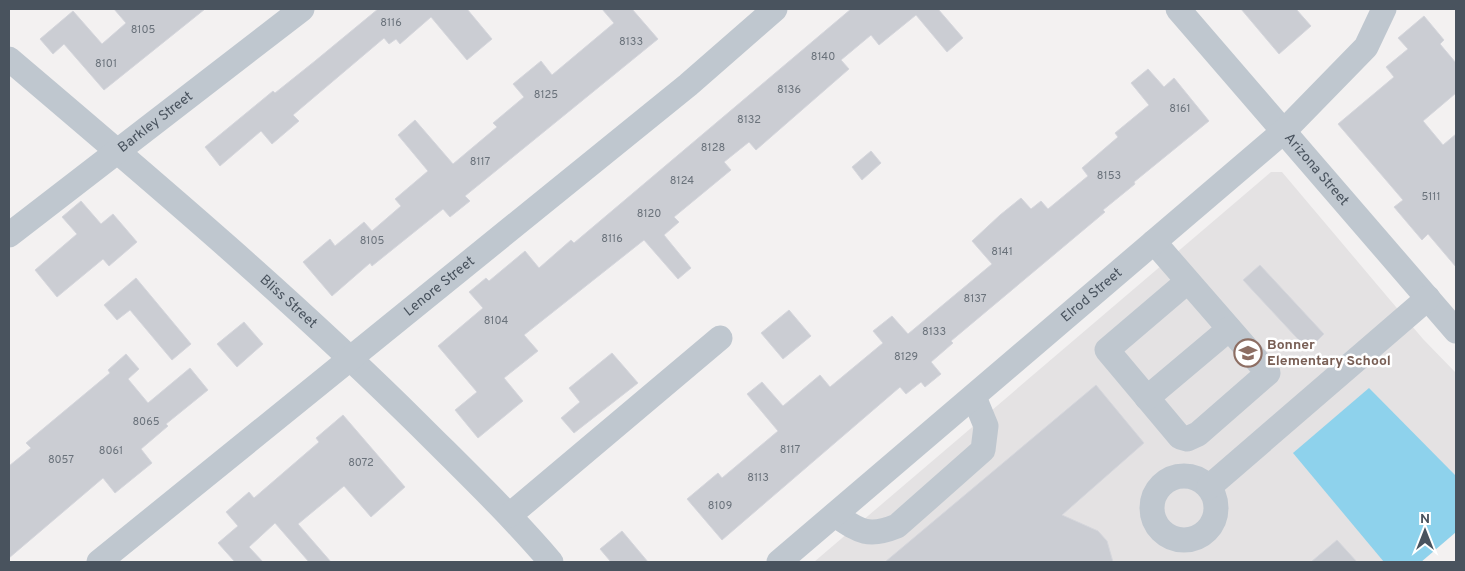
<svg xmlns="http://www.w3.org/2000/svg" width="1465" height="571" font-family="Overpass,sans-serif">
	<rect width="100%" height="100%" fill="#f3f1f1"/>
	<polygon fill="#e4e2e3" points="1271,172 1282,172 1423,339 1456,373 1456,532 1421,562 814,562"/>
	<polygon fill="#8ed2ec" points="1369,388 1456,476 1456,532 1421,562 1384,562 1293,453"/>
	<g fill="#cbcdd3" stroke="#d5d6dc">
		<polygon points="114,9 205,9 104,90 64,44 53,54 40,39 73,11 102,44 126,23"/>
		<polygon points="378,9 467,9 492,39 467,60 431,17 400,44 396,39 389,44 384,38 293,115 299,121 272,144 261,131 220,166 205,147 273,91 275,93 315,61"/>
		<polygon points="602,9 632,9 658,39 465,196 470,201 450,217 443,209 372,266 370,263 332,296 303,262 330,239 335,246 364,222 372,231 401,206 395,199 428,171 398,135 415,120 453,164 497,127 493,123 524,97 513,84 541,61 552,75 614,23"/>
		<polygon points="851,9 938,9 963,38 947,52 916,15 879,45 871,35 841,60 849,69 756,150 749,142 724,162 731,170 674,217 679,222 664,235 691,268 678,279 644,240 524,335 538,351 504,378 523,401 478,438 455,410 477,392 438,346 483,308 469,292 486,278 489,281 525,251 539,268 571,240 574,243"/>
		<polygon points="1241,9 1296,9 1311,26 1279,54"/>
		<polygon points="1424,16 1444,40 1440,44 1456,63 1456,93 1423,121 1443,145 1456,134 1456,267 1428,234 1422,240 1394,207 1403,200 1338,124 1394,77 1386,67 1408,49 1398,38"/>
		<polygon points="1148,69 1164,87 1174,78 1209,121 1134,182 1135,184 1103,210 1105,212 951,341 953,343 931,362 941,374 925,387 921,382 906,394 900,387 722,540 687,499 718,473 722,478 778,431 747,394 762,382 783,406 820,375 830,387 883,343 873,331 892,316 908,334 992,264 972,241 1000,215 1021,198 1031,209 1041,201 1048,209 1088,176 1082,168 1118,137 1115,133 1149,105 1131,83"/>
		<polygon points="871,151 881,163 862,180 852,167"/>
		<polygon points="81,201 101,224 113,214 137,242 109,266 103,259 57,297 35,270 77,234 62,217"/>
		<polygon points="1260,265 1324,334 1308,350 1243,280"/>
		<polygon points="136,278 191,344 172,360 130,310 117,320 104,305"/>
		<polygon points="789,310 811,336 783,359 761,333"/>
		<polygon points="244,322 263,344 237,367 217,344"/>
		<polygon points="612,353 638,383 574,433 561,418 580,402 569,388"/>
		<polygon points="126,354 139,369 128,379 148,403 190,368 208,390 166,424 168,426 141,449 152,463 115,493 103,478 9,558 9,466 31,448 26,443 110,373 108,370"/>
		<polygon points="1096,385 1144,443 1062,515 1098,531 1107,541 1113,562 885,562"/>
		<polygon points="343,415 405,487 371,517 344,486 298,524 331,562 309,562 275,523 249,547 263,562 235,562 218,543 238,526 226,512 249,492 254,498 319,442 316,438"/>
		<polygon points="622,531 648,562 611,562 600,549"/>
		<polygon points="1337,540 1357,562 1311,562"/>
	</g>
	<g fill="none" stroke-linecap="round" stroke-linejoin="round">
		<g stroke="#bfc7cf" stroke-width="25">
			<path id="s1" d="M1178,9L1456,331"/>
			<path id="s2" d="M9,59C149,178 290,297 420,426C465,471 510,514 551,562"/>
			<path id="s3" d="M9,235L302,9"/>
			<polyline points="1154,242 1268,373 1198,434 1187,439 1180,437 1107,350 1188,281"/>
			<polyline points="1147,398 1229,329"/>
			<circle cx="1184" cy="508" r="32"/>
			<polyline points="1209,487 1428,298"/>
			<polyline points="510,515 720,338"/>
			<path d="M835,515C859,531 868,538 897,526L983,450L986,426L974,397"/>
			<path id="s4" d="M99,562L688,85L775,9"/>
			<path id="s5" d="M779,562L1284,131L1366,47L1384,9"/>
		</g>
	</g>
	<defs>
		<g id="school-ring" transform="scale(1.4375)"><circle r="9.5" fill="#fff" stroke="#8d6e63" stroke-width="1.5"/><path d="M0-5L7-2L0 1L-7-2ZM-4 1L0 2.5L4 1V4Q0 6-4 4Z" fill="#8d6e63"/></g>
	</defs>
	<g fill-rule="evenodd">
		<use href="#school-ring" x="1248" y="353"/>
	</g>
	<g text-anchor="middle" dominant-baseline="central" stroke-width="5" stroke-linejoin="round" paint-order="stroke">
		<g font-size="11" fill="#6a727b">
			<text x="391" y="23">8116</text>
			<text x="143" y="30">8105</text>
			<text x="631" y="42">8133</text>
			<text x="823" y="57">8140</text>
			<text x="106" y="64">8101</text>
			<text x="789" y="90">8136</text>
			<text x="546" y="95">8125</text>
			<text x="1180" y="109">8161</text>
			<text x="749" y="120">8132</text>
			<text x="713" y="148">8128</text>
			<text x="480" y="162">8117</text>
			<text x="1109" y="176">8153</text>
			<text x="682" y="181">8124</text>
			<text x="1431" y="197">5111</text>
			<text x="649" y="214">8120</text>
			<text x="612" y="239">8116</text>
			<text x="372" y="241">8105</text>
			<text x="1002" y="252">8141</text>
			<text x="975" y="299">8137</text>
			<text x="496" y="321">8104</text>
			<text x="934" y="332">8133</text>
			<text x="906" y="357">8129</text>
			<text x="146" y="422">8065</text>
			<text x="790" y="450">8117</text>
			<text x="111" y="451">8061</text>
			<text x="61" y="460">8057</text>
			<text x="361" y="463">8072</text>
			<text x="758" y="478">8113</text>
			<text x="720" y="506">8109</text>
		</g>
		<g font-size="14" fill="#49535e" stroke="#fff">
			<text stroke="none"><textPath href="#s3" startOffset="185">Barkley Street</textPath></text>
			<text stroke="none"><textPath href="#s1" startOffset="212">Arizona Street</textPath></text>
			<text stroke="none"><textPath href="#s4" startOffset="438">Lenore Street</textPath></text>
			<text stroke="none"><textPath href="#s5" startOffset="411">Elrod Street</textPath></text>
			<text stroke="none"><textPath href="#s2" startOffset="370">Bliss Street</textPath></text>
		</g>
		<g font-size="14" font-weight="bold" fill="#785e54" stroke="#fff" text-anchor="start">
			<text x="1267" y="345">Bonner<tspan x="1267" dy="16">Elementary School</tspan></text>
		</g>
	</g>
	<rect width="1465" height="571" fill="none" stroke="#49535e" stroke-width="20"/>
	<g transform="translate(1425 531)" stroke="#ffffff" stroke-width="4" paint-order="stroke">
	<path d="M0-4L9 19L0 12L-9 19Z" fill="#49535e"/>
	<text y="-8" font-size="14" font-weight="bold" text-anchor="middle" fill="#49535e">N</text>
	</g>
</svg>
